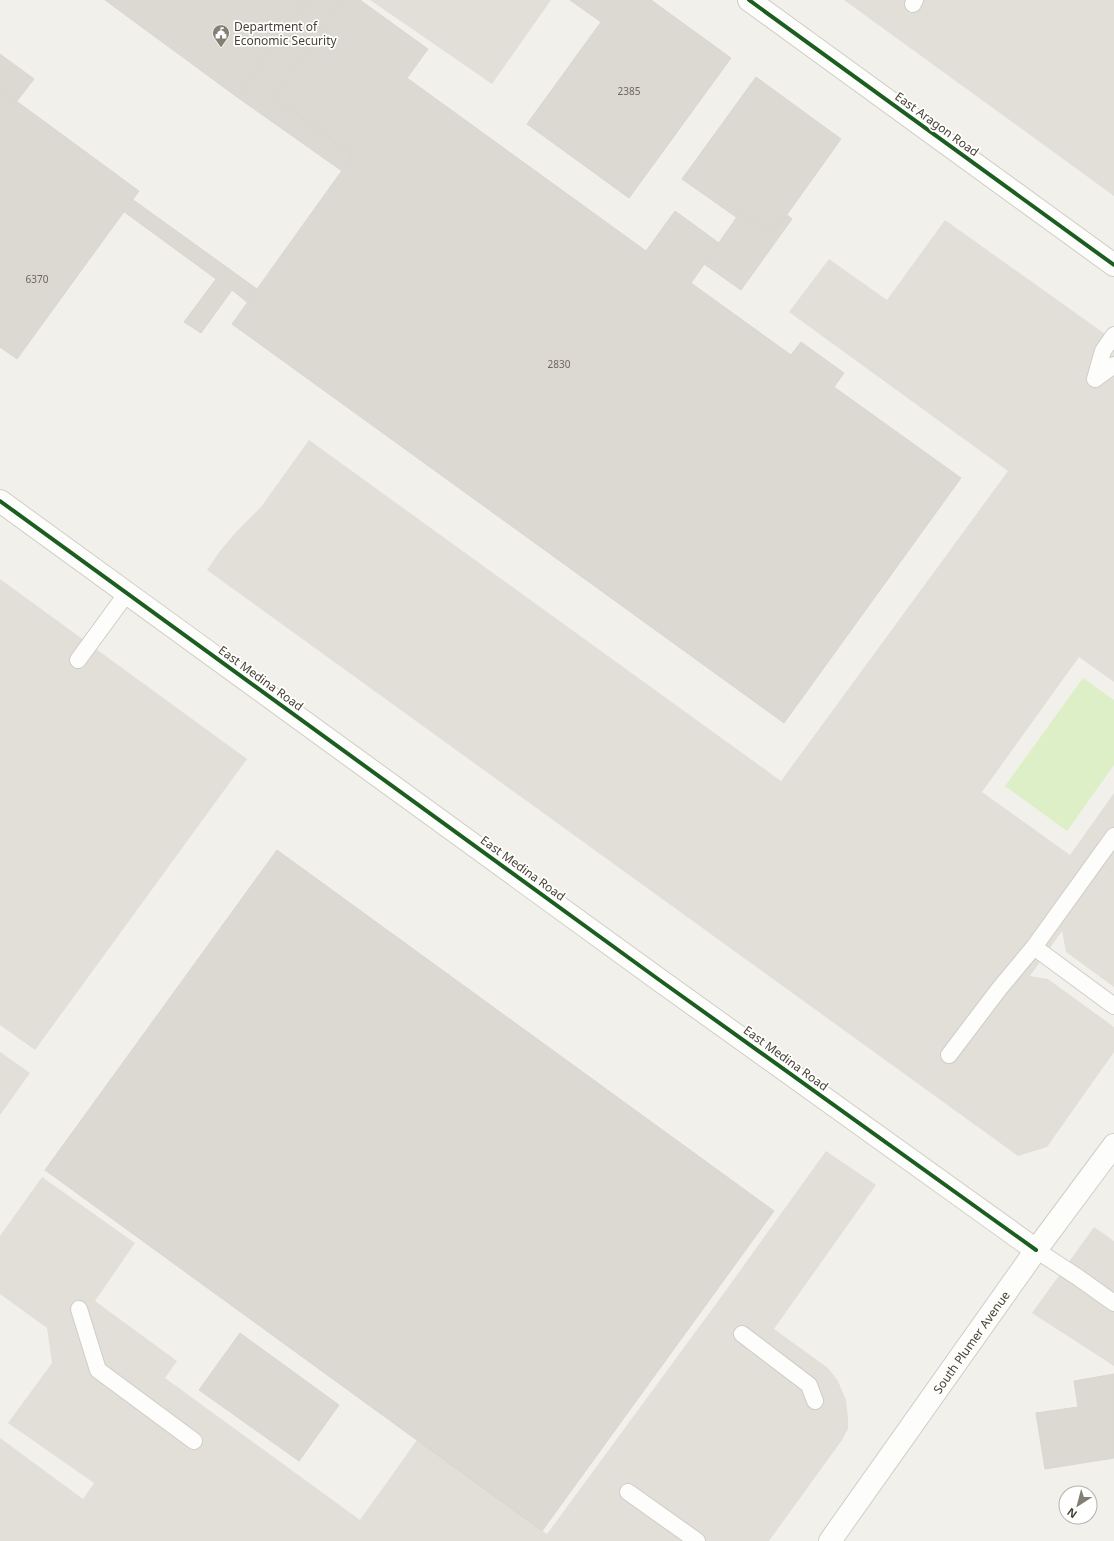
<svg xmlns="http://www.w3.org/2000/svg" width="1114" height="1541" font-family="'Noto Sans',sans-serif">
	<rect width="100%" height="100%" fill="#f2f0ea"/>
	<polygon fill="#dcefc7" points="1083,678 1114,700 1114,765 1067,831 1005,786"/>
	<g fill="#e1dfd8">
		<polygon points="370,0 551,0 492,84"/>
		<polygon points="844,0 1114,0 1114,196"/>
		<polygon points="945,220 1105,334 1096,346 1111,356 1114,352 1114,682 1079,657 982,792 1070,855 1114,793 1114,987 1066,952 1062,931 1030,976 1048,979 1114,1027 1114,1052 1047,1147 1018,1156 207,570 220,551 237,531 261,507 309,440 781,781 1008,471 789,312 829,259 887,300"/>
		<polygon points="0,579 247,759 35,1050 0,1025"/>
		<polygon points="0,1052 30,1073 0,1115"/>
		<polygon points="826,1151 876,1185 774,1329 828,1368 838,1381 846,1400 848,1418 848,1429 842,1440 769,1541 0,1541 0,1438 83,1499 94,1483 8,1423 52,1363 47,1328 0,1294 0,1236 42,1177 135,1243 95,1301 177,1361 165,1378 360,1520 417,1440 547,1534 724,1293"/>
		<polygon points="1094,1227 1114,1241 1114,1366 1032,1313"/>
	</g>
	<g fill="#dbd9d2" stroke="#dad7cf">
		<polygon points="105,0 307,0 237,97"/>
		<polygon points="307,0 343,0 273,97 353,155 342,171 237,97"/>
		<polygon points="343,0 360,0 428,49 407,78 646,251 675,211 719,243 691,283 791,355 801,342 844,373 834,387 961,478 784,723 232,324 353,155 273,97"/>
		<polygon points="570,0 651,0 731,58 629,198 527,124 601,22"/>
		<polygon points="0,54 34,79 17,101 0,89"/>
		<polygon points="756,77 841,139 773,234 741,211 736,217 682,179"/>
		<polygon points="0,89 139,191 17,359 0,347"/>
		<polygon points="132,199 257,289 247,302 232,290 201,333 184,322 216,279 123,211"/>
		<polygon points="741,211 773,234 787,215 792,219 741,290 704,264"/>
		<polygon points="277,850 774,1211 542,1531 45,1170"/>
		<polygon points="240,1333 339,1405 299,1461 199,1390"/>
		<polygon points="1114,1374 1114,1458 1045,1469 1036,1413 1078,1407 1074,1381"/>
	</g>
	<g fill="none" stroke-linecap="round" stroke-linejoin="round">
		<g stroke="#d0cdc7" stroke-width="18">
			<g id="lane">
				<polyline points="913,4 915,0"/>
				<polyline points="1114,335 1103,351 1095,379 1114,365"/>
				<polyline points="78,660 127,593"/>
				<polyline points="1034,947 1114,1006"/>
				<polyline points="949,1055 999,989 1034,947 1114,836"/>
				<polyline points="1036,1250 1076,1276 1114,1303"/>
				<polyline points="79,1309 98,1370 194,1441"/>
				<polyline points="742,1334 809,1385 815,1401"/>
				<polyline points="628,1492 697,1541"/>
			</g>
		</g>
		<g stroke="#d0cdc7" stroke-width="24">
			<g id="street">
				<polyline points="749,0 1114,265"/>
				<polyline points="0,501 658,979 1036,1250"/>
				<path id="s1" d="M830,1541L1036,1250L1114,1145"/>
			</g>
		</g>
		<use href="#lane" stroke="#fdfdfc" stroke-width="16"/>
		<use href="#street" stroke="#fdfdfc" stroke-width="22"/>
		<g stroke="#fff" stroke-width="6">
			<g id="cycleway">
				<polyline points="749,0 1114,265"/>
				<polyline points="0,501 658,979 1036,1250"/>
			</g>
		</g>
		<use href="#cycleway" stroke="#1b5e20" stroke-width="4"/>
	</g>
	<defs>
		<g id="civic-pin" transform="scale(0.9)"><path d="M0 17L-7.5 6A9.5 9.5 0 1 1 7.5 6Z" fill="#847f74" stroke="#fff"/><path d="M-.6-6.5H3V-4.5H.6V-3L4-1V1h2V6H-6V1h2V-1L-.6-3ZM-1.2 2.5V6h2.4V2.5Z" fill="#fff"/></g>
	</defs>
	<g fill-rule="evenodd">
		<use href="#civic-pin" x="221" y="33"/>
	</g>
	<g text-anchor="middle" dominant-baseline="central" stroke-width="3.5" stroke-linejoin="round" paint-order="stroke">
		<g font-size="10" fill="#6e685c">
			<text x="629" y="91">2385</text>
			<text x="37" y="279">6370</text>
			<text x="559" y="364">2830</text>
		</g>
		<g font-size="12" fill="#484234" stroke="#fff" text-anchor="start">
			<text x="234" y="26">Department of<tspan x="234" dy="14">Economic Security</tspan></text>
		</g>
		<g font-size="12" fill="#484234" stroke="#fff">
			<text transform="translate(937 124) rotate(36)">East Aragon Road</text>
			<text transform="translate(261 678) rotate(36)">East Medina Road</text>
			<text transform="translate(523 868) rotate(36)">East Medina Road</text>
			<text transform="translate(786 1058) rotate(36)">East Medina Road</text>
			<text stroke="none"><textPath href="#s1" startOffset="244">South Plumer Avenue</textPath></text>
		</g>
	</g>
	<g transform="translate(1078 1505) rotate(216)"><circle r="19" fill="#ffffff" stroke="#b6b3ae"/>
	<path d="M0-3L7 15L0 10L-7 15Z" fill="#847f74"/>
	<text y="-6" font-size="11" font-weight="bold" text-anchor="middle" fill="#484234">N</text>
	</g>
</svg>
